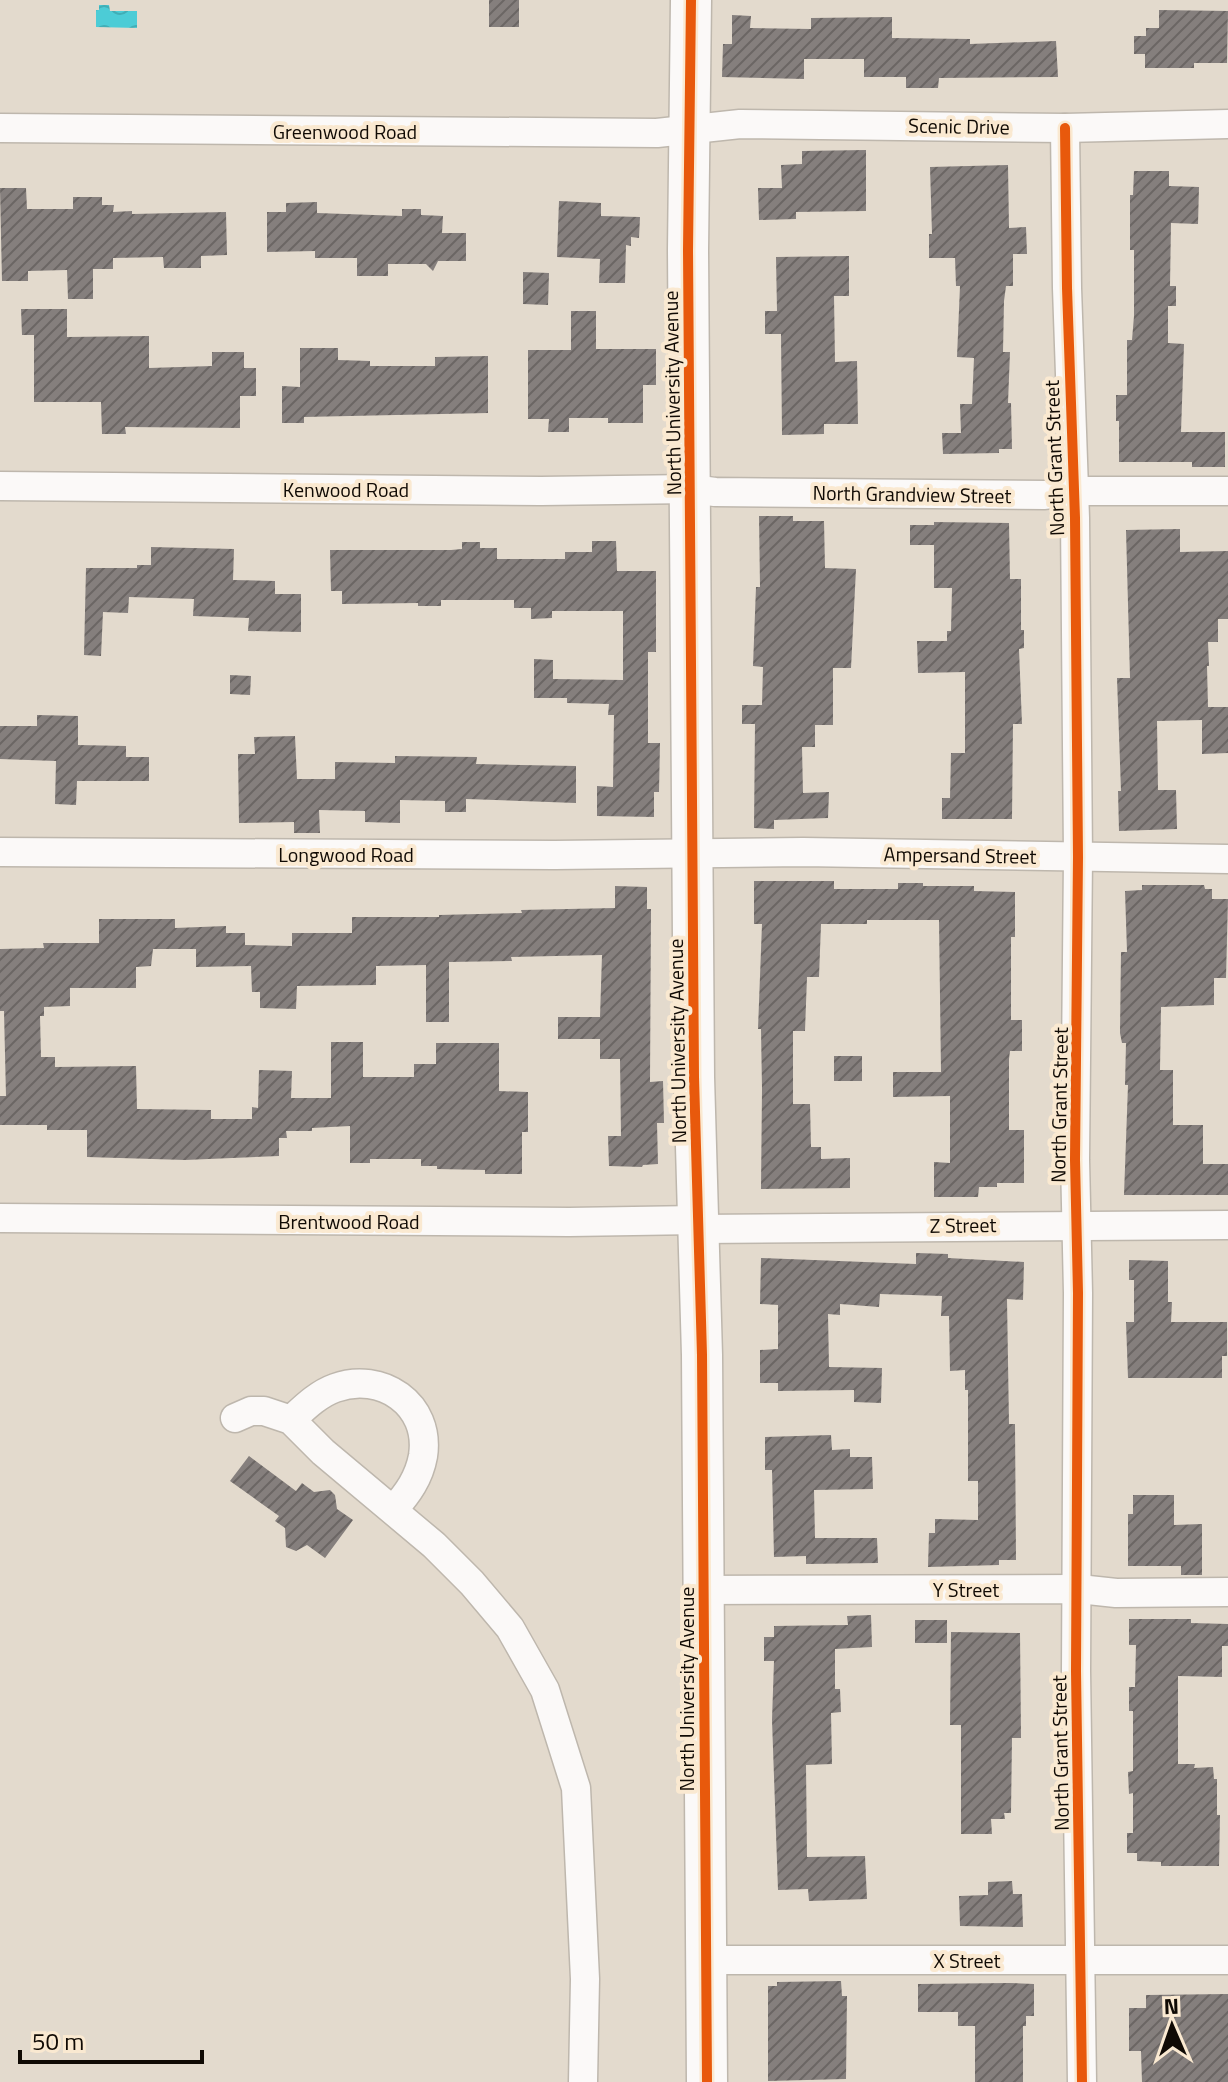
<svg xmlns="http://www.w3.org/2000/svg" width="1228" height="2082" font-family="'Titillium Web',sans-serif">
	<defs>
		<pattern id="water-waves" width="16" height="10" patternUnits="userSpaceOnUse" patternTransform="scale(2)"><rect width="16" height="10" fill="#4cccd6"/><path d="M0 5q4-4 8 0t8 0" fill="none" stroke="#41aeb6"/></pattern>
		<pattern id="building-hatch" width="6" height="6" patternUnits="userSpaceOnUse" patternTransform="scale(2)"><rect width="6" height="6" fill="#857f7d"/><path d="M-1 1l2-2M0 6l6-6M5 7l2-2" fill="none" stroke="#6b6664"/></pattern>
	</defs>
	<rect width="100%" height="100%" fill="#e3dacd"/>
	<polygon fill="url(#water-waves)" points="99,5 109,5 110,11 137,11 137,28 96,27 96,10 99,10"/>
	<g fill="url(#building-hatch)">
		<rect x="489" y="0" width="30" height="27"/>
		<polygon points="1159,10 1228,11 1227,63 1194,63 1194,68 1145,68 1145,54 1134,54 1134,36 1146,36 1146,28 1159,28"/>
		<polygon points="732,15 751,16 750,28 811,29 811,18 892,17 892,38 970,39 970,44 1056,41 1058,77 939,78 938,88 906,88 906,77 864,77 864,59 804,59 804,79 722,77 723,44 732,44"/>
		<polygon points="866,150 866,211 796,212 796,219 759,220 758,188 782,188 781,165 802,164 802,151"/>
		<polygon points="1008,165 1009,228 1026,227 1027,254 1013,254 1013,286 1006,286 1004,301 1003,352 1010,352 1008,403 1011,403 1012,449 999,449 999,453 943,454 942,433 961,433 960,404 972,404 974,358 957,357 960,286 956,286 955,258 929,258 929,234 932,234 930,167"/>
		<polygon points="1134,171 1169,171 1169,186 1199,187 1198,224 1171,223 1170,286 1176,286 1176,306 1168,306 1168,343 1184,344 1181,432 1225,432 1225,467 1192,467 1192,462 1119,462 1119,421 1116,421 1116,395 1127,395 1127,340 1132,340 1134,316 1134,250 1130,250 1130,195 1133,195"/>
		<polygon points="0,188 26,188 27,209 73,209 73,197 102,197 102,205 114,205 113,212 132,211 132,214 226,212 227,255 201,256 201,268 164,268 163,257 113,258 113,269 93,269 93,299 68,299 67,270 28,271 28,281 2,281"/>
		<polygon points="559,201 601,203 601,216 640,217 639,238 631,237 631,246 626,245 625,283 599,283 600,259 557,257"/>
		<polygon points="317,202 317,213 402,216 402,209 421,209 421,215 443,216 442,233 466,233 466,261 438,261 433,271 426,264 388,264 388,276 357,276 357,258 315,258 315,251 267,252 267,212 286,212 286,203"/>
		<polygon points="849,256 849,296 834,296 835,362 857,361 858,424 824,424 824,434 782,435 781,334 765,334 765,311 777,311 776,257"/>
		<polygon points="523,272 549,273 548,305 523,304"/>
		<polygon points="21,309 67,309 67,337 149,336 149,368 212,366 212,352 244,352 244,368 256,368 256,396 240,396 240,428 125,427 126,434 102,434 101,402 34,402 34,335 22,335"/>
		<polygon points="571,311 596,311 596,349 656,349 656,385 643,385 643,423 608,423 608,418 569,418 569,432 548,432 549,419 528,419 528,350 571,350"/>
		<polygon points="300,348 338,348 338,360 370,361 370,366 435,366 435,357 488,356 488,413 304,417 304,423 282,423 282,386 300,387"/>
		<polygon points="759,516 793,516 793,521 824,521 825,568 856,569 851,668 833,668 833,725 815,725 815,747 802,747 803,793 829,792 828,818 774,820 774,829 754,828 755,724 742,724 742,705 762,705 763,667 753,666 756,587 760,587"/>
		<polygon points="934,522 1009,523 1010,579 1021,579 1021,630 1024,630 1024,648 1019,649 1022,724 1013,724 1012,819 942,819 942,798 950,798 951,753 965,753 965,672 918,673 917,641 947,641 947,631 951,631 952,588 934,588 934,545 910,545 910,525 934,525"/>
		<polygon points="1180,529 1180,552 1228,551 1228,619 1218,619 1218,642 1208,642 1209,666 1207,666 1208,707 1228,707 1228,753 1202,754 1202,720 1157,721 1158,790 1176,790 1177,829 1119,831 1118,791 1121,791 1117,678 1130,678 1126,530"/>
		<polygon points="592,541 616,541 617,571 656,571 656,652 648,652 648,743 660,743 659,792 654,792 654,817 597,816 597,786 613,787 614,715 608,715 609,704 567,703 567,698 534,698 534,659 553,660 553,679 623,680 623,611 552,611 552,618 531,619 531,608 514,608 514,600 441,600 441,606 418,606 418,603 342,604 342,591 331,591 330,550 451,550 462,549 462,542 480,542 480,548 497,548 497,559 565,559 565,552 592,552"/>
		<polygon points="151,547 234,549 233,580 275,581 275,594 301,594 301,632 248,631 249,618 193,616 194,599 129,597 128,613 103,612 101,656 84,655 86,568 137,568 137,565 151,565"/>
		<polygon points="230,675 251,676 250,695 230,694"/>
		<polygon points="37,715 78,716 78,745 126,746 126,757 149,757 149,781 77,781 76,805 55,804 56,761 0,759 0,726 37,726"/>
		<polygon points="295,736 297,779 335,779 335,762 395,763 395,756 477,757 476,764 576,766 576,803 466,799 466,812 445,812 445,801 400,800 400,823 365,822 365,811 319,810 320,833 294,833 294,822 239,823 238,754 255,754 254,737"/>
		<polygon points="754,881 834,881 834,889 898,889 898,883 923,883 923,886 974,886 974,891 1015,892 1015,937 1011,937 1011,1020 1022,1020 1022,1051 1010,1051 1009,1059 1009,1130 1024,1130 1024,1183 997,1183 997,1187 979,1187 978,1197 934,1197 934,1162 950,1163 950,1096 893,1097 893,1072 941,1072 939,920 867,920 867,924 821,924 819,977 807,977 805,1031 793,1031 793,1104 810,1104 811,1147 821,1147 821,1159 850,1158 850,1188 761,1189 762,1089 761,1029 758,1029 762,924 754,924"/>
		<polygon points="1142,885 1204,885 1205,889 1212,889 1212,899 1228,899 1226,978 1214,978 1214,1005 1161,1007 1160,1070 1173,1070 1173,1125 1203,1125 1203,1164 1228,1164 1228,1195 1124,1195 1128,1085 1125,1085 1126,1043 1122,1043 1120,1033 1121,952 1127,952 1125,891 1142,890"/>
		<polygon points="615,886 647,887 647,909 651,909 650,1082 663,1081 664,1123 657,1123 658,1164 643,1165 642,1167 609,1166 608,1136 621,1136 620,1059 600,1059 600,1039 558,1039 558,1017 600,1017 602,955 511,957 512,961 449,962 449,1022 426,1022 426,965 376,966 376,985 297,986 296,1009 260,1008 260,992 252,992 251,966 196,967 196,949 153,949 151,966 136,967 136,988 70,988 70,1006 44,1007 44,1016 40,1016 41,1057 55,1057 55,1067 136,1066 137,1109 211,1110 211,1119 252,1119 252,1107 258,1108 259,1070 292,1071 291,1098 331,1098 331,1042 363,1042 363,1077 414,1077 414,1064 436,1064 436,1043 499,1043 499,1091 528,1092 528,1132 522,1132 522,1174 485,1174 485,1170 437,1169 437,1166 421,1166 421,1159 370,1159 370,1163 350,1163 350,1126 312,1128 312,1131 286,1131 287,1138 279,1138 279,1156 185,1160 87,1157 87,1130 47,1130 47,1125 0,1125 0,1096 6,1096 4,1011 0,1011 0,949 44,948 43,943 99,943 99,919 175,919 175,928 226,926 226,933 245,933 245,945 292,946 292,933 352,933 352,917 439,917 439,915 522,913 521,910 615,908"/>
		<rect x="834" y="1056" width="28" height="25"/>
		<polygon points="916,1253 948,1254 948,1258 1024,1262 1023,1300 1007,1299 1009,1424 1015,1424 1016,1560 999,1560 999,1565 928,1567 929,1533 935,1533 935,1519 978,1520 978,1481 968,1481 968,1390 965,1390 965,1370 950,1371 949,1316 941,1316 942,1296 880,1294 879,1307 840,1304 840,1315 828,1314 829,1367 882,1368 881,1403 854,1402 854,1390 778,1391 778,1383 760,1383 760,1350 778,1349 778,1305 760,1304 761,1258 916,1264"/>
		<polygon points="1129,1260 1168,1261 1168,1302 1172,1302 1171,1322 1227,1322 1227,1356 1222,1356 1222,1378 1128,1378 1126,1322 1134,1322 1134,1280 1129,1280"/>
		<polygon points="831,1435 832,1450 850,1449 850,1457 872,1457 873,1489 814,1490 815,1538 877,1538 878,1563 806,1564 806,1556 774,1557 772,1470 765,1470 765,1437"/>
		<polygon points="249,1456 296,1491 302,1483 314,1492 330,1490 335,1495 337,1509 353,1520 325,1558 307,1545 296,1551 286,1547 285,1528 275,1521 279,1516 230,1481"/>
		<polygon points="1133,1495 1174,1495 1174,1525 1202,1524 1202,1575 1181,1575 1181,1566 1128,1566 1128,1514 1133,1514"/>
		<polygon points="871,1615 872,1647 835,1649 835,1689 840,1689 841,1712 831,1713 832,1764 806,1765 807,1857 865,1856 867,1899 809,1901 808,1889 778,1890 772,1720 774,1661 764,1661 764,1637 774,1637 774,1626 848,1625 847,1616"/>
		<polygon points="1129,1619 1191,1619 1191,1623 1228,1624 1228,1646 1222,1646 1222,1677 1178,1676 1178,1764 1195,1764 1194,1768 1213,1767 1214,1779 1217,1779 1217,1815 1220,1815 1219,1866 1161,1866 1161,1862 1137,1861 1137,1853 1127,1853 1127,1833 1133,1833 1133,1793 1129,1794 1128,1772 1133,1771 1133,1711 1129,1711 1129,1687 1135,1687 1136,1645 1129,1645"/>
		<rect x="915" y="1620" width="32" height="23"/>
		<polygon points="951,1632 1020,1633 1021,1738 1012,1738 1011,1813 1004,1813 1005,1819 991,1819 992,1834 961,1834 961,1725 950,1725"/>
		<polygon points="1012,1881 1013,1894 1022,1894 1023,1927 960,1926 959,1896 988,1895 988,1882"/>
		<polygon points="841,1981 842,1996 847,1996 846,2079 768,2081 768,1986 777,1986 777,1982"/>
		<polygon points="1009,1983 1034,1984 1034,2016 1026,2016 1026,2026 1023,2026 1023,2082 975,2082 975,2026 958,2026 958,2012 918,2012 918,1984"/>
		<polygon points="1228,1994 1228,2082 1142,2082 1141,2051 1129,2051 1129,2008 1146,2008 1146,1995"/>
	</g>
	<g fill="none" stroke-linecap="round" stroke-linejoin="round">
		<g stroke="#beb7ad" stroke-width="31">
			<g id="street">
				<polyline points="0,128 657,133 740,124 1065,128 1228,124"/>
				<polyline points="1065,128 1067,288 1075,518 1078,857 1075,1160 1078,1293 1076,1671 1082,2082"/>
				<polyline points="0,486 541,491 692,489 715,492 1045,495 1073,491 1228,491"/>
				<polyline points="0,852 555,855 803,852 1228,859"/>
				<polyline points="0,1218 569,1222 698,1220"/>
				<polyline points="699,1229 1228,1225"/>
				<polyline points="235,1418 251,1411 264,1411 291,1420 323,1452 434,1545 472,1583 510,1628 545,1690 576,1788 585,1979 583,2082"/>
				<path d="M291,1420C304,1408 318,1394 335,1388C381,1371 431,1404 423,1456C419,1478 408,1493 394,1509"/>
				<polyline points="703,1590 1079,1589 1116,1593 1228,1592"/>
				<polyline points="707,1960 1228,1960"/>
			</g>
		</g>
		<g stroke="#beb7ad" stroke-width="43">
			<polyline id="secondary" points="691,0 688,250 694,1077 702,1355 707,2082"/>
		</g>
		<use href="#street" stroke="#fbf9f8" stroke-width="28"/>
		<use href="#secondary" stroke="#fbf9f8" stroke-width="40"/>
		<g stroke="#fae9d1" stroke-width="15">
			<g id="cycleway">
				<polyline points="691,0 688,250 694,1077 702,1355 707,2082"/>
				<polyline points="1065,128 1067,288 1075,518 1078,857 1075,1160 1078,1293 1076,1671 1082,2082"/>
			</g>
		</g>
		<use href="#cycleway" stroke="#e8590c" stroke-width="10"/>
	</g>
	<g text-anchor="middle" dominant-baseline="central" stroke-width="8" stroke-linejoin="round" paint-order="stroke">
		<g font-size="20" fill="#100a04" stroke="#fae9d1">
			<text transform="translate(959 126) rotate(1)">Scenic Drive</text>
			<text x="345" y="131">Greenwood Road</text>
			<text transform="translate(672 393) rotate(-91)">North University Avenue</text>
			<text transform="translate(1054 458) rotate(-92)">North Grant Street</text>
			<text x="346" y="489">Kenwood Road</text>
			<text transform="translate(912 494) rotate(1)">North Grandview Street</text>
			<text x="346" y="854">Longwood Road</text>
			<text transform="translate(960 855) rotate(1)">Ampersand Street</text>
			<text transform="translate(677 1041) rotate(-91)">North University Avenue</text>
			<text transform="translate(1059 1105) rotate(-89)">North Grant Street</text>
			<text x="349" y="1221">Brentwood Road</text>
			<text transform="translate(963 1225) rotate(-1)">Z Street</text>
			<text x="966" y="1589">Y Street</text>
			<text transform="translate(686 1689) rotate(-90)">North University Avenue</text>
			<text transform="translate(1060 1753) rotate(-91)">North Grant Street</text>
			<text x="967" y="1960">X Street</text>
		</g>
	</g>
	<g transform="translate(1172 2026) rotate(358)" stroke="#fae9d1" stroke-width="6" paint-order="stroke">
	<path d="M0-6L14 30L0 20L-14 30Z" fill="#100a04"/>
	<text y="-12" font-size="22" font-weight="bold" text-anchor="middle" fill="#100a04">N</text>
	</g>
	<path d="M20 2050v12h182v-12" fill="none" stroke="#100a04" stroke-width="4"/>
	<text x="32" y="2050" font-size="24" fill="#100a04" stroke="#fae9d1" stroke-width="6" paint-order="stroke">50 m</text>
</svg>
